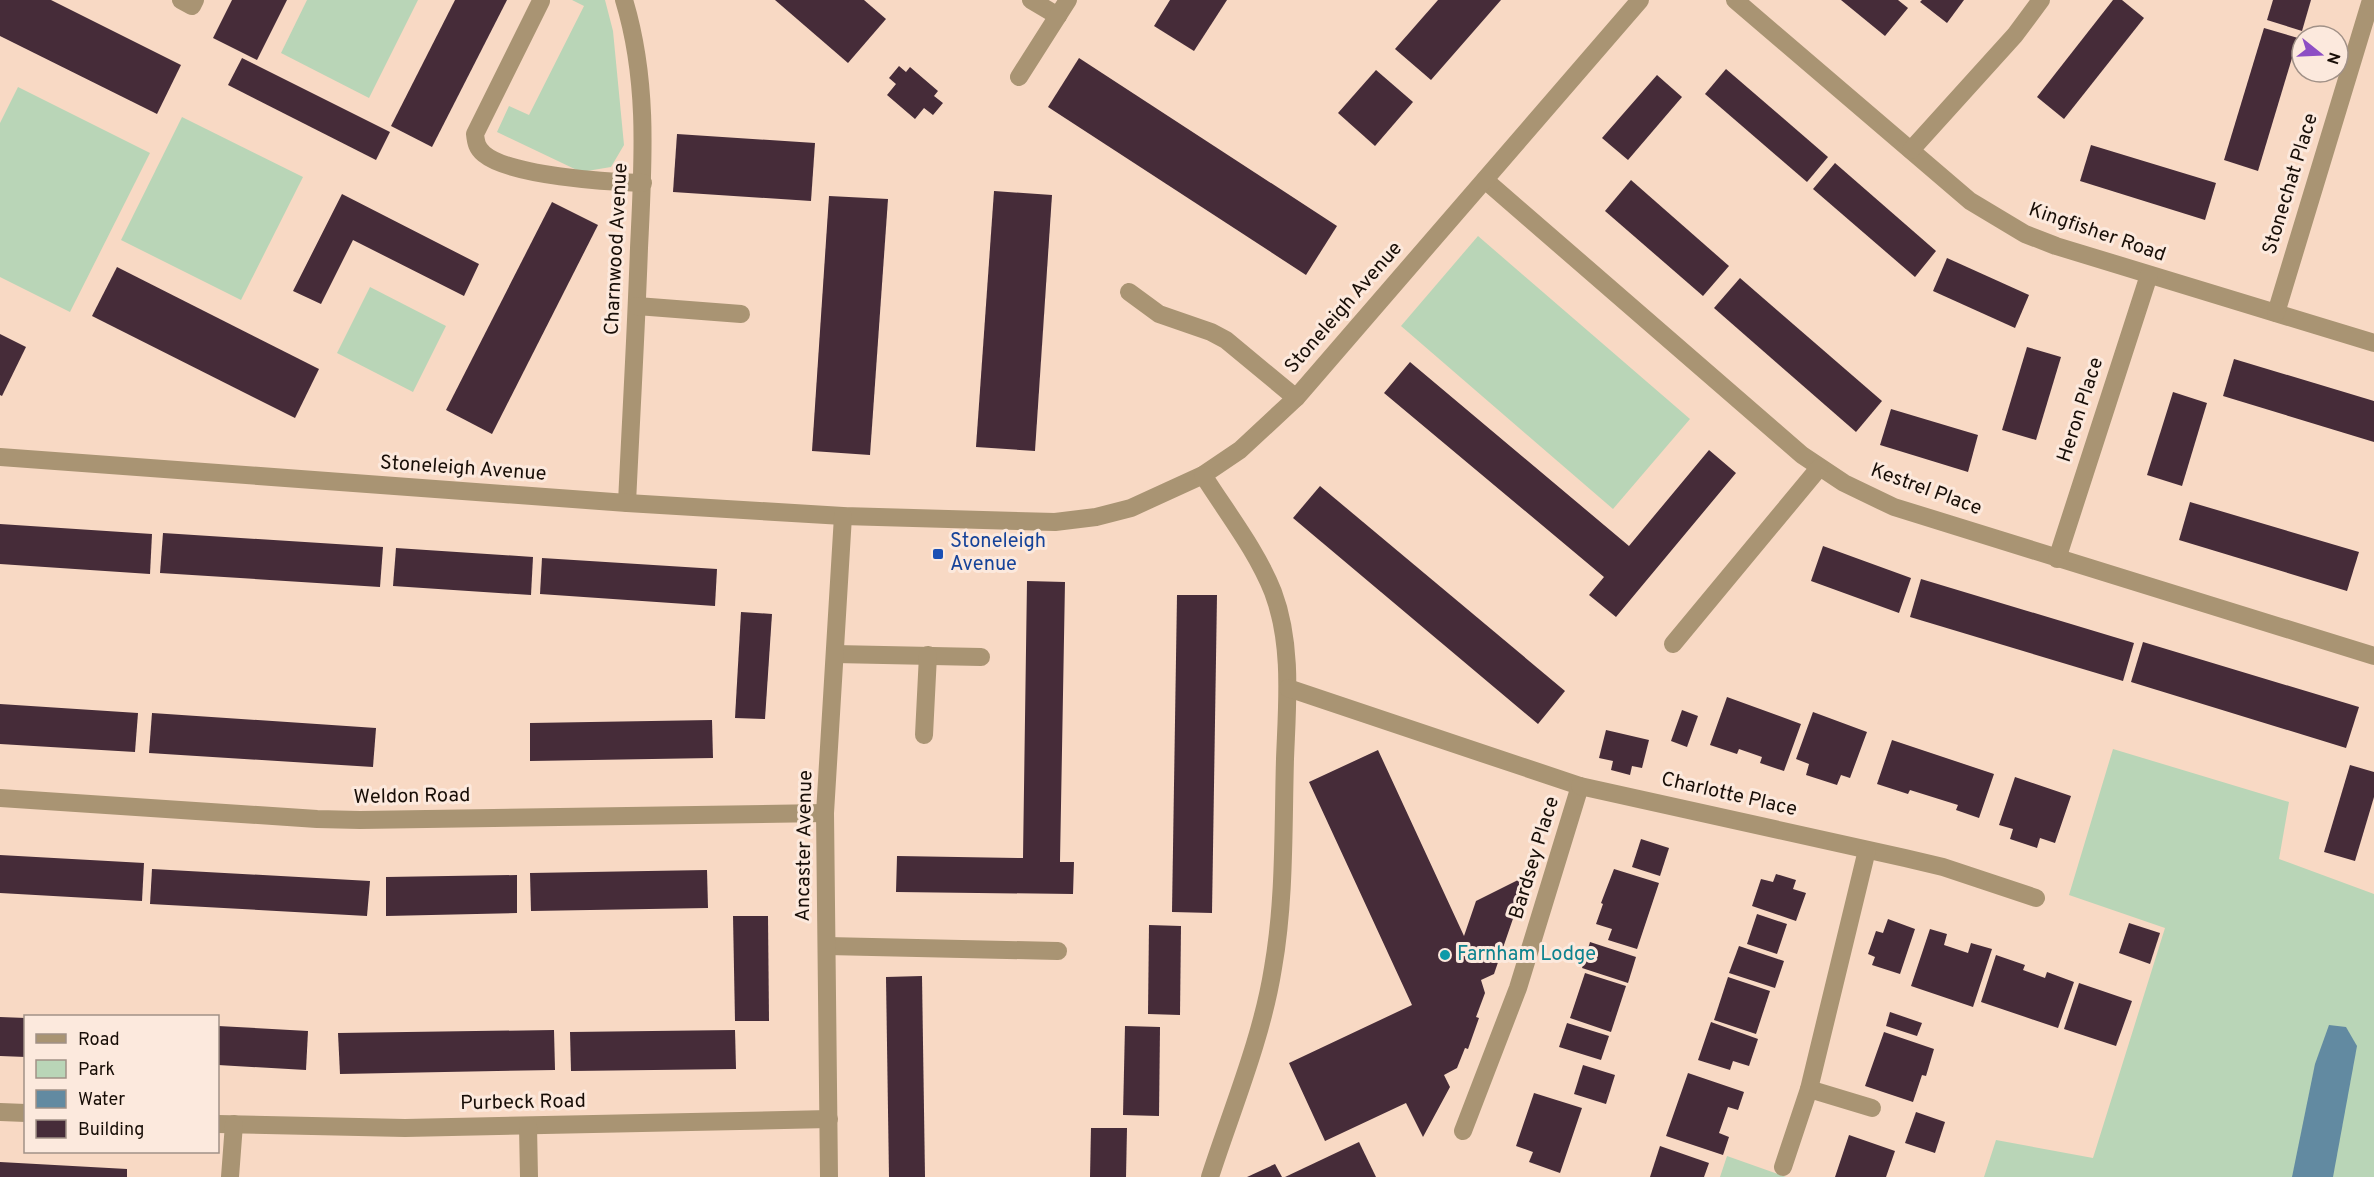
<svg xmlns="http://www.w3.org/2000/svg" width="2374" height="1177" font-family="Overpass,sans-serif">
	<rect width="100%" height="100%" fill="#f8d9c4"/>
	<g fill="#b9d5b7">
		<polygon points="307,0 418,0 369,98 281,53"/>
		<polygon points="572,0 605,0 613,31 624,145 611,167 581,172 497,132 509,106 529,115 584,6"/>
		<polygon points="18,87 150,153 70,312 0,277 0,123"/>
		<polygon points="182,117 303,177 241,300 121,240"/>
		<polygon points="1478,236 1690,419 1613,509 1401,326"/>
		<polygon points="370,287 446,326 413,392 337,353"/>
		<polygon points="2113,749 2289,802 2279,859 2374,894 2374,1177 1984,1177 1996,1140 2093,1158 2165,928 2069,895"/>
		<polygon points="1727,1156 1786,1177 1720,1177"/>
	</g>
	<polygon fill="#628aa1" points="2329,1025 2346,1027 2357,1046 2333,1177 2292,1177 2315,1064"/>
	<g fill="#462c39">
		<polygon points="0,0 51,0 181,65 157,114 0,36"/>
		<polygon points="232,0 287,0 257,60 213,38"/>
		<polygon points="455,0 507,0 432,147 391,126"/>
		<polygon points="775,0 864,0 886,19 848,63"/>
		<polygon points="1170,0 1227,0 1194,51 1154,26"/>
		<polygon points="1438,0 1501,0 1431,80 1395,49"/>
		<polygon points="1841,0 1898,0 1908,8 1885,36"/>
		<polygon points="1922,0 1964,0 1947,23 1920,2"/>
		<polygon points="2113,0 2122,0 2144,18 2064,119 2037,97"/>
		<polygon points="2273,0 2311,0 2302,31 2267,20"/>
		<polygon points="2264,28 2298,38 2258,171 2224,160"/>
		<polygon points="242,58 390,132 376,160 228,85"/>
		<polygon points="1079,58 1337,226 1306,275 1048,107"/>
		<polygon points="899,66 906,72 910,67 938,91 934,96 943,103 933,115 924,108 915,119 887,95 896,84 889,78"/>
		<polygon points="1726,69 1828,157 1807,182 1705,94"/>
		<polygon points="1376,70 1413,102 1375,146 1338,113"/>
		<polygon points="1657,75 1682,97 1628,160 1602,138"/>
		<polygon points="677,134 815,143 811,201 673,192"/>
		<polygon points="2091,145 2216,183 2205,220 2080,181"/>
		<polygon points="1835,163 1936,251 1915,277 1813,189"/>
		<polygon points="1631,180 1729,266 1703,296 1605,211"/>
		<polygon points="994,191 1052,195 1035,451 976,447"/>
		<polygon points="342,194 479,264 464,296 353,240 321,304 293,291"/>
		<polygon points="829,196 888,199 870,455 812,451"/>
		<polygon points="552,202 598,225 492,434 446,410"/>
		<polygon points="1947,258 2029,295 2015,328 1933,291"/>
		<polygon points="117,267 319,369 295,418 92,316"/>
		<polygon points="1740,278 1882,401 1856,432 1714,308"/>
		<polygon points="0,334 26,347 2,396 0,395"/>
		<polygon points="2027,347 2061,357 2036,440 2002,430"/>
		<polygon points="2234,359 2374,401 2374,442 2223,396"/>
		<polygon points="1410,362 1629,546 1709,450 1736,473 1616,617 1589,595 1604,577 1384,393"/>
		<polygon points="2173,392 2207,403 2182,486 2147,475"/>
		<polygon points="1891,409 1978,435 1968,472 1880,445"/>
		<polygon points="1320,486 1565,691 1538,724 1293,518"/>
		<polygon points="2190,502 2359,552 2347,591 2179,540"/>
		<polygon points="0,524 152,534 150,574 0,564"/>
		<polygon points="163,533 383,547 380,587 160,573"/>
		<polygon points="1823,546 1911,578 1899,613 1811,581"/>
		<polygon points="396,548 533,557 531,595 393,586"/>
		<polygon points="542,558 717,569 715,606 540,594"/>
		<polygon points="1921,579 2134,643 2123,681 1910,617"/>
		<polygon points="1027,581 1065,582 1060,862 1074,862 1073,894 896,892 897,856 1023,858"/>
		<polygon points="1177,595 1217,595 1212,913 1172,912"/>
		<polygon points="741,612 772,614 765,719 735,718"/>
		<polygon points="2143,642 2359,707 2346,748 2131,682"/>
		<polygon points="1727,697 1801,724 1784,771 1760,763 1762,757 1739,749 1737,754 1710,745"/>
		<polygon points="0,704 138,713 135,752 0,744"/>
		<polygon points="1682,710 1698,716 1687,747 1671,741"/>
		<polygon points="1813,712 1867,732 1850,778 1841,775 1837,785 1806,775 1809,764 1796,759"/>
		<polygon points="152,713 376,728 373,767 149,753"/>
		<polygon points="712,720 713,758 530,761 530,723"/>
		<polygon points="1606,730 1649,740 1642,768 1632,766 1630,775 1611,770 1613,761 1599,758"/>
		<polygon points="1892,740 1994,774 1979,818 1956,810 1958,805 1910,790 1908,794 1877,784"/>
		<polygon points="1378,750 1464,936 1476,901 1528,875 1494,974 1481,980 1485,993 1476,1017 1479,1018 1468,1049 1465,1048 1457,1068 1444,1075 1450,1087 1423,1137 1406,1103 1325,1141 1289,1063 1412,1005 1309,782"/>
		<polygon points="2350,765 2374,772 2374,797 2355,861 2324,852"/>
		<polygon points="2015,777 2071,796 2055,843 2040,838 2037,848 2010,839 2013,829 1999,825"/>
		<polygon points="1641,839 1669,848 1660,876 1632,867"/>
		<polygon points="0,855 144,863 142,901 0,893"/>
		<polygon points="152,869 370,881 367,916 150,904"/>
		<polygon points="1614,869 1659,883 1637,949 1608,940 1612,929 1596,924 1603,904 1601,903"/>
		<polygon points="707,870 708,908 531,911 530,873"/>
		<polygon points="1776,874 1796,880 1793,889 1806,893 1796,921 1752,906 1761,879 1773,882"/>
		<polygon points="517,875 517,913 386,916 386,877"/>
		<polygon points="1757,914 1787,924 1777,954 1747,944"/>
		<polygon points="733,916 768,916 769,1021 735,1021"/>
		<polygon points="1888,919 1915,929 1900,974 1872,965 1875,957 1868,954 1876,931 1883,933"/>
		<polygon points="2129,923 2160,933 2150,964 2119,953"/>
		<polygon points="1149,925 1181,926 1180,1015 1148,1014"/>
		<polygon points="1930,929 1947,934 1944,945 1968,953 1971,943 1992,949 1973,1007 1911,986"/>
		<polygon points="1590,942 1636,957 1628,983 1582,968"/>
		<polygon points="1739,946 1784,961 1775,988 1729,973"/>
		<polygon points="1996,955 2025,965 2023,970 2045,978 2047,972 2074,982 2058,1028 1981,1002"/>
		<polygon points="1585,973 1626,986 1611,1032 1570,1018"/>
		<polygon points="922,976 925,1177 889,1177 886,977"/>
		<polygon points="1728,977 1770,991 1756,1034 1714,1020"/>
		<polygon points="2079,983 2132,1001 2116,1046 2064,1029"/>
		<polygon points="1890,1012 1922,1023 1917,1036 1886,1026"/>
		<polygon points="0,1017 26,1018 26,1057 0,1056"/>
		<polygon points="1711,1022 1758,1039 1749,1066 1733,1061 1730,1070 1698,1060"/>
		<polygon points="1567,1023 1609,1036 1601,1060 1559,1047"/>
		<polygon points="218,1026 308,1031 306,1070 218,1065"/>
		<polygon points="1125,1026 1160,1027 1159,1116 1123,1115"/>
		<polygon points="554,1030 555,1070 340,1074 338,1033"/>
		<polygon points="735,1030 736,1069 571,1071 570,1032"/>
		<polygon points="1884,1032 1934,1049 1926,1076 1922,1075 1913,1102 1865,1086"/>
		<polygon points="1583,1065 1615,1075 1606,1104 1574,1094"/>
		<polygon points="1688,1073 1744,1092 1738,1110 1728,1107 1719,1133 1729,1137 1723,1155 1666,1136"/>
		<polygon points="1534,1093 1582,1108 1560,1173 1529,1162 1533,1152 1516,1146"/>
		<polygon points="1916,1112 1945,1122 1935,1153 1905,1143"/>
		<polygon points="1091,1128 1127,1128 1126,1177 1090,1177"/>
		<polygon points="1849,1135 1895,1151 1886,1177 1835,1177"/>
		<polygon points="1359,1142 1376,1177 1285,1177"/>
		<polygon points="1660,1146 1709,1163 1704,1177 1650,1177"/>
		<polygon points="0,1162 127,1169 127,1177 0,1177"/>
		<polygon points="1275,1164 1282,1177 1247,1177"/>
	</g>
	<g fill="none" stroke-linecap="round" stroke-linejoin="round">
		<g stroke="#a99473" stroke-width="18">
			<polyline points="181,0 192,6 195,0"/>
			<path d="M624,0C649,82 643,164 639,248C636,333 631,418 627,503"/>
			<polyline points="1031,0 1058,16"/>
			<polyline points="1735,0 1970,201 2025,234 2056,246 2374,343"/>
			<path d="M541,1L475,134C476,143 477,148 484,154C510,176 608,182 643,183"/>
			<polyline points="1019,77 1068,0"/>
			<polyline points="1911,150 2015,35 2041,0"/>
			<polyline points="1485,180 1802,455 1844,483 1894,507 2374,656"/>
			<polyline points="1129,292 1159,314 1211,332 1226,340 1296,398"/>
			<polyline points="637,306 741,314"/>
			<polyline points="2276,313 2371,0"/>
			<polyline points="0,457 627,503 843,516 1055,522 1096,517 1131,508 1203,475 1240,450 1296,398 1640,0"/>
			<path d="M1203,475C1227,513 1257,551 1273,592C1293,645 1287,705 1285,759C1283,828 1285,900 1273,968C1262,1038 1232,1109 1210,1177"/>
			<polyline points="2057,559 2149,275"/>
			<polyline points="1673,644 1819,468"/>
			<polyline points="835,654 981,657"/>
			<polyline points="1288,688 1580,786 1518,988 1463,1131"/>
			<polyline points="924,735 928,655"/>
			<polyline points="1580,786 1905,858 1943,867 2036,898"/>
			<polyline points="0,798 317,819 360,820 825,813"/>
			<polyline points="827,946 1058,951"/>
			<polyline points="1809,1089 1872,1108"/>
			<polyline points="0,1112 26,1113"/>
			<polyline points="218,1124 405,1128 829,1119"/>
			<polyline points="528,1126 529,1177"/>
			<polyline points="1783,1167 1809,1089 1867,850"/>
			<polyline points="230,1177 234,1124"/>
			<polyline points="829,1177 825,813 843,516"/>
		</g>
	</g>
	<rect fill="#1a4fb4" stroke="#fce9dd" stroke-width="2" x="932" y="548" width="12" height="12" rx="3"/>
	<circle fill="#0f9aa8" stroke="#fce9dd" stroke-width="2" cx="1445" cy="955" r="6"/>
	<g text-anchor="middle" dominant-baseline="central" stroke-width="6" stroke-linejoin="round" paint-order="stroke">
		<g font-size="20" fill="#180e07" stroke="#fce9dd">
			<text transform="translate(2291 184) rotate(-73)">Stonechat Place</text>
			<text transform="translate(2097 233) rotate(19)">Kingfisher Road</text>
			<text transform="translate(617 249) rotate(-87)">Charnwood Avenue</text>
			<text transform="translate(1344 308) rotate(-49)">Stoneleigh Avenue</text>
			<text transform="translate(2081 410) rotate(-72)">Heron Place</text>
			<text transform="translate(463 469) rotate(4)">Stoneleigh Avenue</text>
			<text transform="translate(1926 490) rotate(20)">Kestrel Place</text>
			<text transform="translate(1729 795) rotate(13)">Charlotte Place</text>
			<text transform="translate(412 797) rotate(-1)">Weldon Road</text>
			<text transform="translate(805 846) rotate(-89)">Ancaster Avenue</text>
			<text transform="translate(1535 858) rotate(-73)">Bardsey Place</text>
			<text transform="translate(523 1103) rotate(-1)">Purbeck Road</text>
		</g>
		<g font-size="20" fill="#164399" stroke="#fce9dd" text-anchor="start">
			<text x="950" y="542">Stoneleigh<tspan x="950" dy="23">Avenue</tspan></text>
		</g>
		<g font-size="20" fill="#0d838f" stroke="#fce9dd" text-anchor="start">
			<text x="1457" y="955">Farnham Lodge</text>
		</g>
	</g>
	<rect x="24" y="1015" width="195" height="138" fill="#fce9dd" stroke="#a19187" stroke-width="1.5"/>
	<rect x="36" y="1034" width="30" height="9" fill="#a99473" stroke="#a19187" stroke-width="1.5"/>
	<text x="78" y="1045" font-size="18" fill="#180e07">Road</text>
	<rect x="36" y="1060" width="30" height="18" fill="#b9d5b7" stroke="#a19187" stroke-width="1.5"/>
	<text x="78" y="1075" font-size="18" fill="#180e07">Park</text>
	<rect x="36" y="1090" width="30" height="18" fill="#628aa1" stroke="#a19187" stroke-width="1.5"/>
	<text x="78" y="1105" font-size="18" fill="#180e07">Water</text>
	<rect x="36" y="1120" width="30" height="18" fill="#462c39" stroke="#a19187" stroke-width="1.5"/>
	<text x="78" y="1135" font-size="18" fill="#180e07">Building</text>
	<g transform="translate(2320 54) rotate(108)"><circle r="28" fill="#fce9dd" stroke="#a19187" stroke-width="1.5"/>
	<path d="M0-4.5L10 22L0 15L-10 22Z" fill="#8d4ec4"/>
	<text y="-9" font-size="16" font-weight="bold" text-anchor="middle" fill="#180e07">N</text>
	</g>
</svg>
